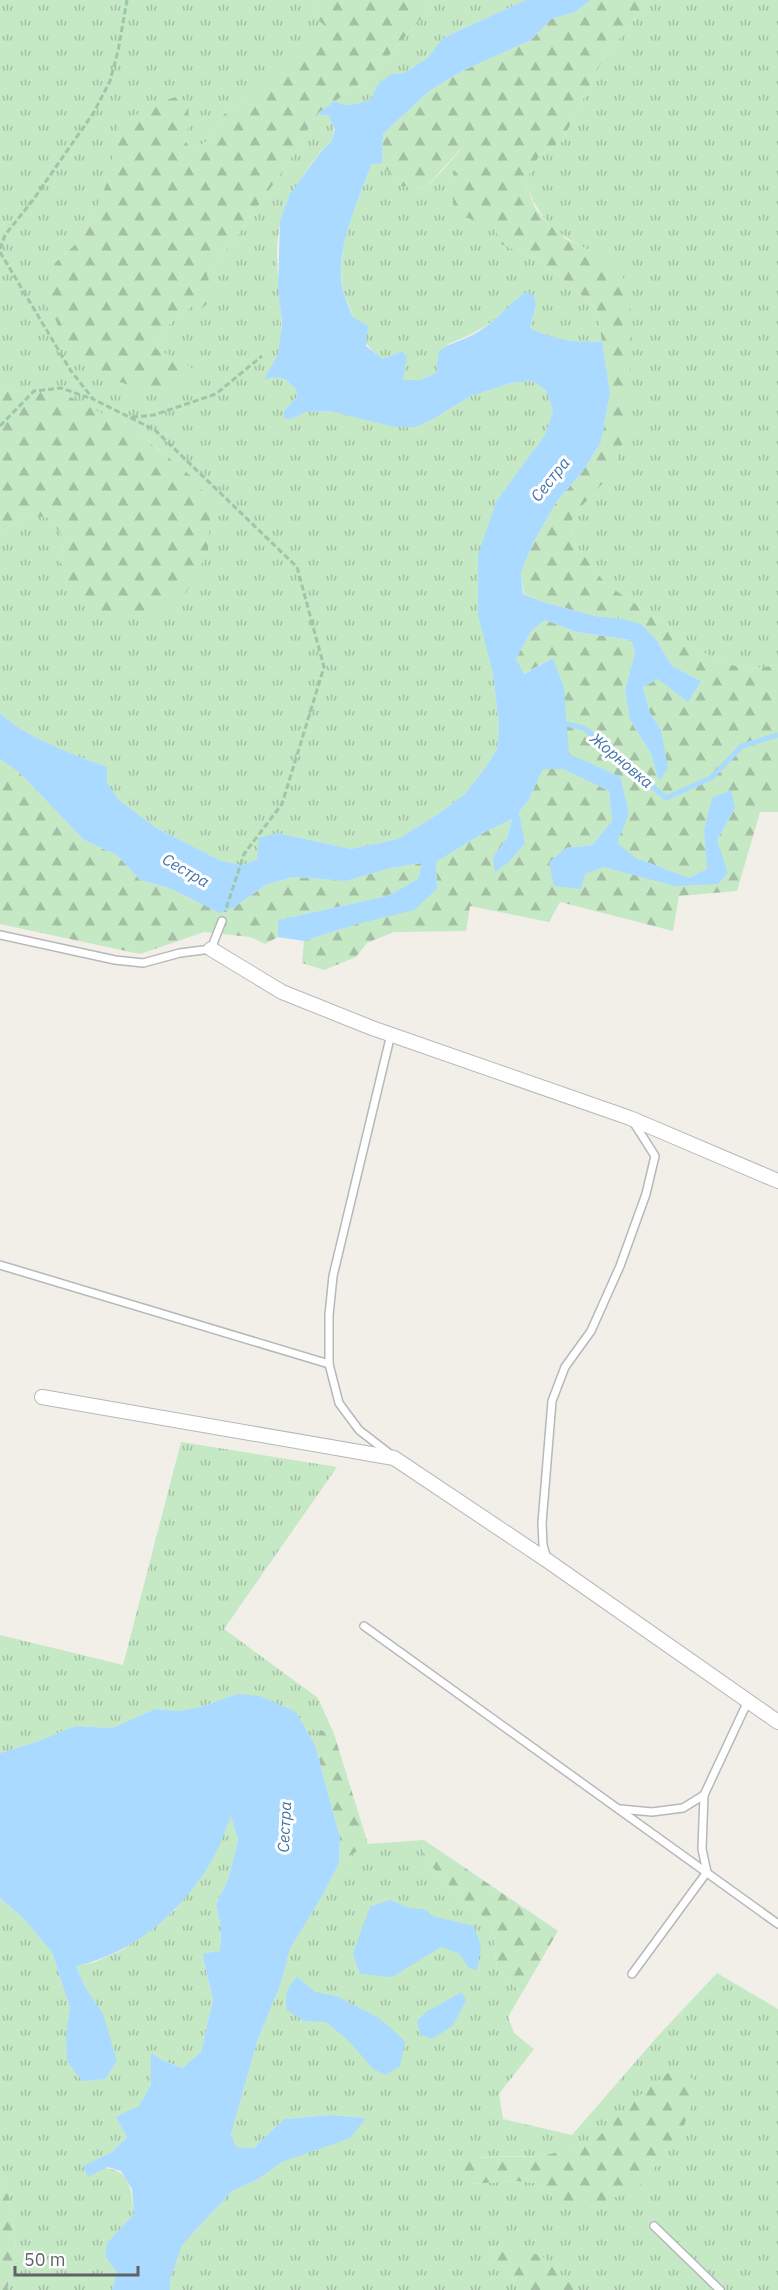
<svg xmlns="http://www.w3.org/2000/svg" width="778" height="2290" font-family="'IBM Plex Sans',sans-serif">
	<defs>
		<pattern id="grass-tufts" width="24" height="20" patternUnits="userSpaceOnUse" patternTransform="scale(1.5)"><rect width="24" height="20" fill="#c5e8c5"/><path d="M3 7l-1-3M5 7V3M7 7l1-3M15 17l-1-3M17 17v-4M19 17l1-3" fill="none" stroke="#a3c0a4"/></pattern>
		<pattern id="forest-firs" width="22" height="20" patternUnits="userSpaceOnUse" patternTransform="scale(1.5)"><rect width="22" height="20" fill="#c5e8c5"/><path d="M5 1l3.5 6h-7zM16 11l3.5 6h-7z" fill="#a3c0a4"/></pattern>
	</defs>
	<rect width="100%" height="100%" fill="#f1efe8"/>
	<g fill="url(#grass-tufts)" fill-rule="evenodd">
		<path d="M0,0H318L314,16L330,29L246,101L223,115L209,140L192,151L184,139L189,124L107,182L96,211L77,243L55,263L43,298L180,360L156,349L167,326L192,306L207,275L237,236L288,163L317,114L329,116C334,123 335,129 332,138C330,144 322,149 318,155C303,175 289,194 282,218C268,260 289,314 278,354C276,362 269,371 265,378C282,376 283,376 296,389L297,397L284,411L291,419L306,412L330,411L416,427L435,418L471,396L511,383L532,381L546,390L553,411L545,435L497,500L493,674L499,726L497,749L485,768L465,794L438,814L398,839L351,849L278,833L257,859L243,865L221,861L155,827L120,801L106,783L107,767C73,754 26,738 0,713V536C11,520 28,516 47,517L65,539L59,568L161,451L137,432L20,385L0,390Z"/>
		<path d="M437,0H526L443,38L429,58L404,73L391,74L377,85L371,99C358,104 348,108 335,101L372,75Z"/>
		<path d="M650,0H778V665L750,669L722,663L689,644L669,627L605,583L575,544L569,524L629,423L593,252C555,234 541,222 525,182L539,156L562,141L603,59Z"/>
		<path d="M467,142L449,187L494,226L502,244L535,259L570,284L597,310L602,341C578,344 551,340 530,328L536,305L519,297C497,321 478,333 448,344L436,373L420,380H402V351L383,359C363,344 359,335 351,311C348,302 343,293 342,285C336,247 359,200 371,165L382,163L399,186L425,188L443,170Z"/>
		<polygon points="181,1442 337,1467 224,1629 318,1698 334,1734 320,1730 315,1745 296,1712 237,1694 201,1707 179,1711 155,1709 112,1728 76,1726 33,1743 0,1753 0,1635 123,1665"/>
		<path d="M231,1815L238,1840L228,1880L216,1904L221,1927L220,1951L202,1955L213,1999L201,2052L182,2068L164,2061L151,2053V2084L139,2107L116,2117L127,2137L112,2152L83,2167C125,2167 130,2172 134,2214L107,2243L105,2256L117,2273L112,2290H7L16,2244L9,2197L0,2180V1898L24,1919L52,1952L70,2008L66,2033L85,1987L76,1966L95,1962L124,1949L175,1910L224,1834Z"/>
		<path d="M424,1840L423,1857L461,1898L492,1925L497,1969L522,1993L508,2017L514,2033L534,2049L499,2094L503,2119L572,2135L657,2037L717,1973L778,2009V2290H573L572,2286L505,2244L487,2249L512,2277L518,2290H170V2280L182,2245L232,2191L258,2179L282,2162L305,2153L366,2118L331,2115L284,2119L254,2148L235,2147L231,2134L257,2042L281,1983L290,1949L322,1896L339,1863L368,1844ZM629,2104L557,2201L538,2183L515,2181L469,2184L480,2157L542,2156L594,2143Z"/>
	</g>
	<g fill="url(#forest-firs)">
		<polygon points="318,0 437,0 372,75 317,114 288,163 237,236 207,275 215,297 201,309 192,306 167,326 156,349 180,360 193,369 172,386 141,389 111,379 67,339 42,298 55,263 77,243 96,211 107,182 119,126 150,106 175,97 188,104 189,124 184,139 192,151 209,140 223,115 246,101 279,71 312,38 329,30 314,16"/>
		<polygon points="591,0 650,0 603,59 562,141 539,156 525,182 535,208 544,219 566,239 593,252 613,266 629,285 632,326 629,423 613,472 579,509 569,524 575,544 605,583 669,627 689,644 722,663 750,669 778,665 778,812 760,812 737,891 679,896 673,931 560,902 549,922 470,906 466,931 394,932 367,943 356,957 324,970 302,963 304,941 357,924 437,889 436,862 485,832 512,819 507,838 493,857 525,843 519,812 528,801 543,769 563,769 609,791 612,821 592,845 566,848 584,874 603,867 635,875 717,884 717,840 735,808 704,830 708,869 689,878 636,858 616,843 629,814 621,777 569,755 553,658 523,674 516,659 531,631 545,620 577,632 631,640 635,653 625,690 630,720 651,754 659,780 661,730 650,713 643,687 658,679 701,681 672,666 657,641 622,619 595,616 543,602 524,594 521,572 533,543 557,501 583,471 601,442 610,393 597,310 570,284 535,259 501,244 494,226 458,215 449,187 465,144 425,188 399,186 382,163 383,134 429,91 464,70 531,40 551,19 575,12"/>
		<path d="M20,385L59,391L137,432L191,476L211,502L208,551L186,593L145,617L102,615L71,598L59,568L65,539L47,517C28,516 11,520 0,536V390Z"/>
		<polygon points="0,759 20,773 84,840 117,855 140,880 169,888 195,901 233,908 267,884 294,877 346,881 391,868 422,863 418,879 387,896 278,920 278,937 265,944 250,937 204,932 140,954 0,924"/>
		<polygon points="320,1730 334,1734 368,1844 339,1863 340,1838 315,1745"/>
		<polygon points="424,1840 558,1931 522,1993 497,1969 492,1925 461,1898 423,1857"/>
		<polygon points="674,2068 700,2083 680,2136 638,2188 588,2208 557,2201 538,2183 515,2181 469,2184 458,2172 466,2158 542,2156 593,2143 629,2104"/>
		<polygon points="0,2180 9,2197 16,2244 7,2290 0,2290"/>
		<polygon points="505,2244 544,2257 572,2286 573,2290 518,2290 512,2277 487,2249"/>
	</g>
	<g fill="#aadaff">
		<path d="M526,0H591L575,12L551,19L531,40L464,70L429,91L383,134L382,163L371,165C359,199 335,250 342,286C344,296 349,307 353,317L368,326L366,346L383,359L402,351L407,357L403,380H420L436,373L439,351C451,342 465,340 478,332C496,321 509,304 526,292L534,295L536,305L530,328C551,339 578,344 602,341L610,393L601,442L583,471L557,501L533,543L521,572L523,594L543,602L595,616L622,619L641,624L657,641L672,666L701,681L688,702L658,679L643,687L650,713L661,730L668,768L659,781L651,754L630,720L625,690L635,653L631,640L577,632L545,620L531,631L516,659L524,674L553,658L564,688L569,754L621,777L629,814L617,843L636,858L689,878L707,869L704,830L712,798L731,790L735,808L717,840L728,873L718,884L675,886L603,867L585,874L581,889L554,886L549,862L566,848L592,845L612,821L609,791L563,769H543L528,801L519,812L525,843L509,862L495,872L493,857L507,838L512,819L485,832L436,862L437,889L414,910L357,924L304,941L278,937V920L387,896L418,879L422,863L391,868L346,881L294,877L267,884L233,908L220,913L169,888L140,880L117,855L84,840L20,773L0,759V713C26,738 73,754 107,767V783L120,801L155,827L221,861L243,865L257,859L259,838L278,833L351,849L398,839L438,814L465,794L485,768L497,749L499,726L493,673L478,615V555L497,500L545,435L553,411L546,390L532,381L511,383L471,396L435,418L416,427H395L330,411L306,412L291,419L283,418L284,411L297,397L296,389C284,377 282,375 264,379L278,355L282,323L278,287L280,221L290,194L320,153L331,141L335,130L329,116L317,114L335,101C347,108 358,104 371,99L377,85L391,74L404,73L428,58L443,38Z"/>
		<path d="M237,1694L260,1696L296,1712L315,1745L340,1838L339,1863L322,1896L290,1949L281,1983L257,2042L231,2134L236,2147L254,2148L284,2119L331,2115L366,2118L350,2138L282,2162L258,2179L232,2191L182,2245L170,2280V2290H112L117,2273L105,2256L107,2243L134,2214L132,2189L121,2171L108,2167L88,2177L83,2166L112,2152L127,2137L116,2117L139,2106L151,2084V2053L164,2061L182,2068L201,2052L213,1999L202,1954L220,1951L221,1927L216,1904L228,1880L238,1840L231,1816C225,1830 221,1845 213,1858C184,1910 135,1953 76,1966L85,1987L103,2014L117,2061L105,2079L82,2081L67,2061L66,2033L70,2008L52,1952L24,1919L0,1898V1753L33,1743L76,1726L112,1728L155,1709L179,1711L201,1707Z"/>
		<polygon points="390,1900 406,1907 426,1910 432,1916 474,1926 481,1946 477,1970 469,1968 459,1953 441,1947 392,1977 360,1974 353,1953 370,1907"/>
		<path d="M297,1977L315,1992L336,1996L379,2018L405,2041L400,2066L386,2075L373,2069L350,2042L326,2022L304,2021L287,2010C284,1996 287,1987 297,1977Z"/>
		<polygon points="462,1992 466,2001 452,2026 432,2039 420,2034 417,2021 426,2012"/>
	</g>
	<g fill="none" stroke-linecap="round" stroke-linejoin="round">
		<polyline stroke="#aadaff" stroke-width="5" points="561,723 584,728 666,798 711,778 742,746 778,735"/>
		<g stroke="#b5b8bc" stroke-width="10">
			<g id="service">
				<polyline points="0,935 115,960 143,963 180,953 211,949 222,921"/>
				<polyline points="0,1265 329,1364"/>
				<polyline points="390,1454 359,1430 339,1403 329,1364 329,1315 333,1276 391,1034"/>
				<polyline points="547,1559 543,1545 542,1523 552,1401 565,1367 591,1331 620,1266 646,1194 655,1156 634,1123"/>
				<polyline points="364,1626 778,1924"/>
				<polyline points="620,1809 652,1812 683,1808 704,1795 748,1701"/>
				<polyline points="632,1974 707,1872 702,1849 704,1795"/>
				<polyline points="654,2226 720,2290"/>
			</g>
		</g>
		<g stroke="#b5b8bc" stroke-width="16">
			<g id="minor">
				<polyline points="211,949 282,992 372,1028 630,1118 778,1181"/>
				<polyline points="42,1397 394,1458 548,1561 778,1722"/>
			</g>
		</g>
		<g stroke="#9cc7a9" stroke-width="3" stroke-dasharray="6 3" stroke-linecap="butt">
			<polyline points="0,249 5,235 33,200 94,112 110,81 118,51 127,0"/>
			<polyline points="0,252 71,371 93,399 155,430 297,567 324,667 282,804 244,854 225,912"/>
			<polyline points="132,417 154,415 216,394 262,356"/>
			<polyline points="0,426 34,391 61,388 92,399"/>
		</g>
		<use href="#service" stroke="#fff" stroke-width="7"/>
		<use href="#minor" stroke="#fff" stroke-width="14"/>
	</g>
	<g text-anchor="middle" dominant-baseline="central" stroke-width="6" stroke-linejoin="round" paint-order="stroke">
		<g font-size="16" font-style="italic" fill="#4174aa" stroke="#fff">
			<text transform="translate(550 479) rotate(-51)">Сестра</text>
			<text transform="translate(622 760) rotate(40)">Жорновка</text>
			<text transform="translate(186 870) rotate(30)">Сестра</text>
			<text transform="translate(284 1827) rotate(-87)">Сестра</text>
		</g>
	</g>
	<path d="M15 2266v9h123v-9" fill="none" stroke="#5f6368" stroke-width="3"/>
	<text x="24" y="2266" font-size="18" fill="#5f6368" stroke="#ffffff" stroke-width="4.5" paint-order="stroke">50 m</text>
</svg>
